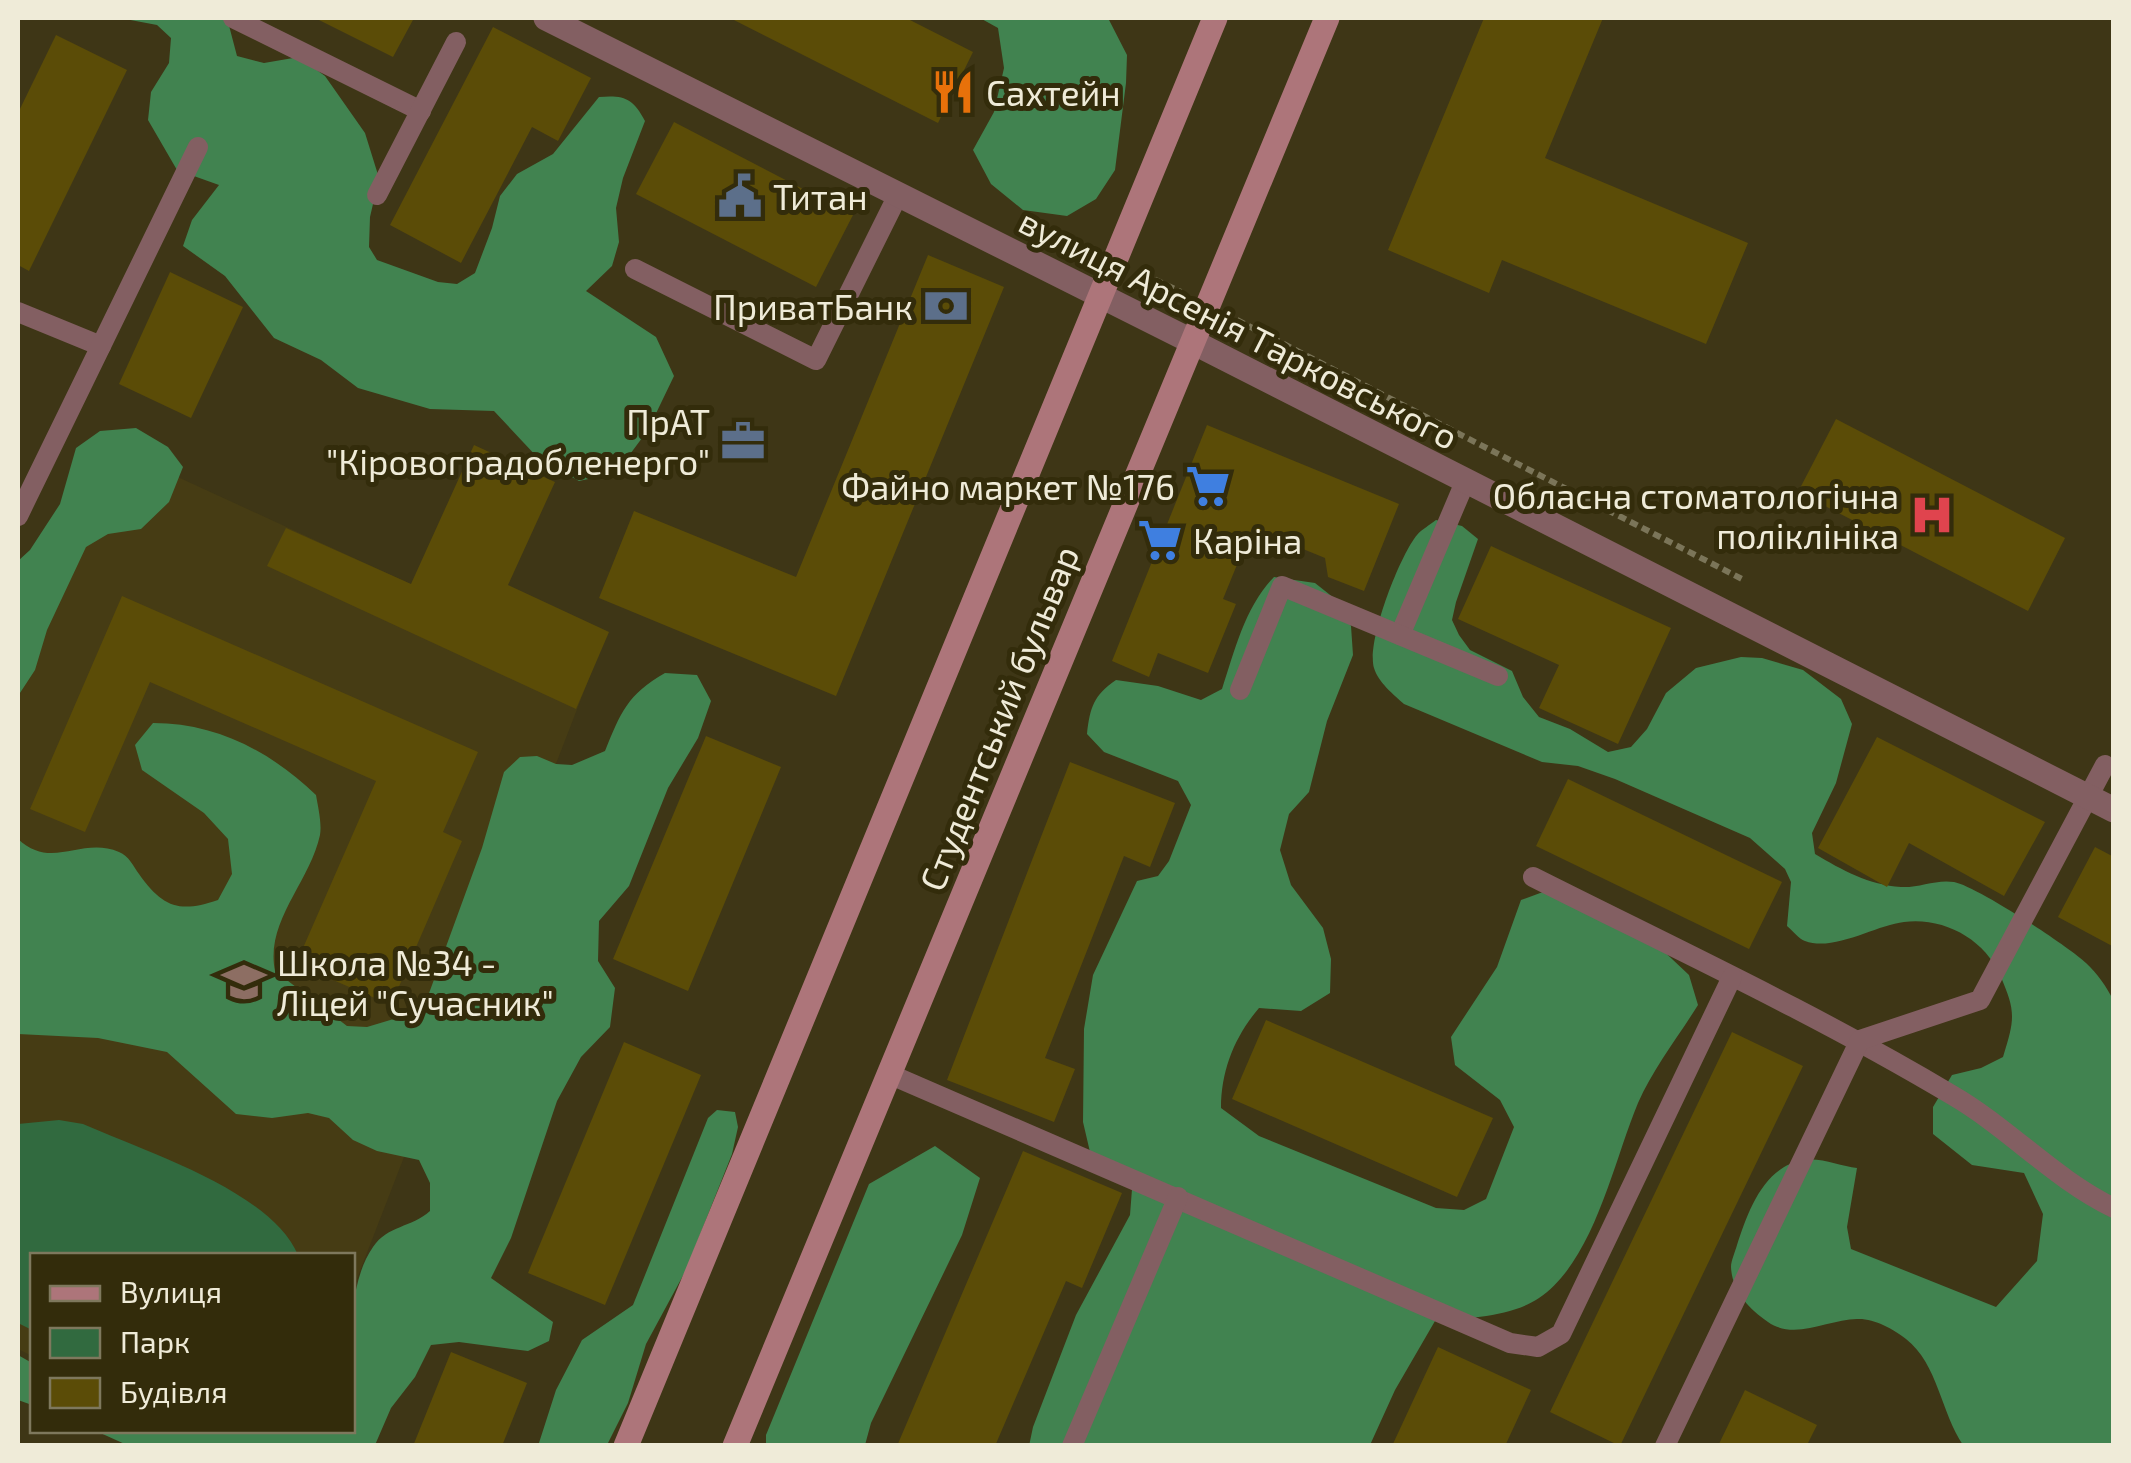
<svg xmlns="http://www.w3.org/2000/svg" width="2131" height="1463" font-family="'Exo 2',sans-serif">
	<rect width="100%" height="100%" fill="#3e3616"/>
	<polygon fill="#463c14" points="119,450 593,668 353,1289 352,1256 32,1256 32,1356 18,1349 18,691"/>
	<path fill="#316a3f" d="M59,1120L83,1124C146,1152 271,1191 298,1255L32,1256V1330L18,1323V1124Z"/>
	<g fill="#418350">
		<path d="M120,18H227L237,56L264,63L299,57L325,76L365,133L379,178L370,217L369,247L377,260L438,282L457,284L475,273L492,228L500,196L517,174L553,154L599,97C624,95 633,98 645,121L623,178L616,208L619,242L612,266L586,291L656,337L674,376L648,430L616,473L579,481L538,458L494,411L430,409L358,388L321,360L274,338L225,276L183,246L192,220L219,185L177,170L148,120L151,92L169,63L171,38L157,25Z"/>
		<polygon points="980,18 1108,18 1127,55 1126,83 1115,170 1096,199 1067,216 1023,210 991,184 973,150 994,112 1004,68 998,28"/>
		<polygon points="136,428 168,447 183,467 169,502 141,529 108,534 86,547 47,630 35,670 18,696 18,561 30,550 60,504 76,448 100,431"/>
		<path d="M1436,520L1462,526L1478,539L1456,602L1452,620L1459,635L1470,650L1512,671L1523,697L1539,717L1570,729L1608,752L1631,747L1647,729L1666,693L1696,668L1741,657L1762,658L1803,670L1841,699L1852,724L1836,783L1812,833L1815,854C1842,870 1869,885 1901,887C1919,888 1936,879 1954,882C1976,886 2068,946 2086,963C2097,973 2107,987 2113,1000V1445H1963C1941,1413 1938,1364 1906,1339C1894,1329 1873,1318 1857,1319C1829,1319 1795,1341 1768,1322C1749,1309 1732,1291 1731,1267C1731,1261 1735,1252 1737,1245C1748,1211 1764,1166 1804,1160C1820,1157 1841,1166 1857,1168L1847,1227L1851,1249L1996,1307L2037,1261L2043,1214L2024,1173L1972,1165L1933,1134V1107L1952,1075L1981,1068L2003,1057C2015,1018 2016,1012 2000,975C1984,939 1944,917 1904,922C1876,925 1834,952 1805,941C1799,939 1792,930 1787,926L1791,882L1785,869L1750,838L1615,779L1578,766L1542,762L1404,704C1394,695 1378,682 1374,668C1366,642 1400,555 1417,535C1422,529 1430,525 1436,520Z"/>
		<path d="M1274,577L1315,583L1339,602L1351,626L1353,655L1327,721L1309,792L1289,814L1280,850L1291,885L1323,928L1331,959L1330,993L1301,1011L1259,1008C1235,1036 1221,1070 1221,1108L1259,1136L1436,1208L1464,1210L1486,1199L1514,1127L1500,1100L1455,1065L1451,1037L1497,967L1521,900L1551,889L1654,942L1689,975L1698,1005C1678,1037 1653,1069 1638,1103C1613,1163 1594,1261 1539,1298C1511,1317 1467,1318 1435,1321L1395,1390L1370,1445L1029,1446L1033,1427L1076,1315L1130,1215L1132,1189L1090,1152L1083,1122L1084,1029L1093,975L1137,881L1158,876L1169,861L1191,805L1178,781L1104,752L1087,734C1090,707 1094,695 1116,680L1158,686L1201,700L1222,689C1235,650 1245,607 1274,577Z"/>
		<path d="M665,673L697,675L711,701L698,738L668,788L629,886L599,921L598,961L615,988L610,1027L581,1057L557,1101L511,1238L491,1278L553,1322L549,1341L528,1351L459,1342L431,1345L415,1377L391,1408L375,1445H127L96,1431L269,1433L274,1430H352C352,1378 342,1291 373,1247C388,1225 411,1228 430,1211V1183L419,1160L377,1151L353,1140L329,1118L308,1113L272,1118L236,1114L167,1052L98,1038L18,1034V839C52,871 81,836 119,852C129,856 133,866 139,874C163,908 180,913 218,900L232,874L228,839L204,813L142,770L135,745L153,723C217,723 271,752 316,795C318,807 322,823 320,835C310,882 265,921 275,971L347,1026L367,1027L397,1018L428,996L482,848L504,772L520,757L537,756L556,764L572,765L605,751C621,712 627,695 665,673Z"/>
		<polygon points="717,1110 735,1112 738,1127 732,1154 686,1270 646,1344 628,1403 607,1445 538,1446 556,1390 582,1340 633,1305 708,1118"/>
		<polygon points="935,1146 980,1178 962,1235 871,1423 865,1445 766,1445 766,1435 869,1184"/>
		<polygon points="18,1355 32,1363 32,1405 18,1400"/>
	</g>
	<g fill="#5b4c07">
		<polygon points="315,18 414,18 393,57"/>
		<polygon points="730,18 906,18 973,52 938,123"/>
		<polygon points="1484,18 1603,18 1545,158 1748,243 1706,344 1502,260 1489,293 1388,250"/>
		<polygon points="493,27 591,78 558,141 532,127 461,263 390,225"/>
		<polygon points="56,35 127,70 29,271 18,265 18,113"/>
		<polygon points="674,122 853,215 816,287 636,194"/>
		<polygon points="928,255 1004,287 836,696 599,598 634,511 796,577"/>
		<polygon points="170,272 243,307 191,418 119,384"/>
		<polygon points="1836,419 2065,538 2028,611 1798,492"/>
		<polygon points="1207,425 1399,504 1364,591 1328,577 1325,558 1252,528 1223,599 1236,604 1208,673 1158,653 1149,677 1112,661"/>
		<polygon points="474,445 555,482 508,585 609,632 576,709 267,566 286,528 411,584"/>
		<polygon points="1491,546 1671,628 1618,744 1539,708 1559,665 1458,619"/>
		<polygon points="122,596 478,752 443,832 462,841 391,1005 296,964 376,781 150,682 85,832 30,809"/>
		<polygon points="706,736 781,767 688,991 613,959"/>
		<polygon points="1877,737 2045,822 2004,896 1909,843 1887,887 1818,848"/>
		<polygon points="1070,762 1175,803 1150,867 1124,856 1045,1058 1075,1069 1054,1122 947,1080"/>
		<polygon points="1568,779 1782,882 1749,949 1536,846"/>
		<polygon points="2095,847 2114,857 2114,947 2058,917"/>
		<polygon points="1266,1020 1493,1118 1457,1197 1232,1099"/>
		<polygon points="1732,1032 1803,1066 1620,1446 1550,1412"/>
		<polygon points="624,1042 701,1075 605,1305 528,1273"/>
		<polygon points="1023,1151 1122,1193 1082,1288 1066,1281 995,1446 897,1446"/>
		<polygon points="1438,1347 1531,1390 1505,1446 1392,1446"/>
		<polygon points="451,1352 527,1383 502,1446 413,1446"/>
		<polygon points="1745,1390 1817,1425 1808,1443 1814,1446 1718,1446"/>
	</g>
	<g fill="none" stroke-linecap="round" stroke-linejoin="round">
		<g stroke="#7b7559" stroke-width="6" stroke-dasharray="8 5" stroke-linecap="butt">
			<polyline points="1143,274 1181,292"/>
			<polyline points="1237,320 1742,579"/>
		</g>
		<g stroke="#835f62" stroke-width="20">
			<polyline points="233,18 421,111"/>
			<polyline points="377,195 456,42"/>
			<polyline points="635,269 816,360 898,195"/>
			<polyline points="18,312 101,346"/>
			<polyline points="18,516 198,147"/>
			<polyline points="1400,635 1465,482"/>
			<polyline points="1240,690 1282,586 1498,676"/>
			<path d="M1533,877C1674,948 1816,1014 1952,1095C2009,1128 2054,1179 2114,1208"/>
			<polyline points="889,1074 1510,1343 1538,1347 1561,1334 1732,977"/>
			<polyline points="1072,1446 1178,1197"/>
			<polyline points="1665,1446 1860,1040 1980,1000 2105,765"/>
		</g>
		<polyline stroke="#835f62" stroke-width="25" points="546,18 1191,341 2114,810"/>
		<g stroke="#ad757a" stroke-width="25">
			<polyline points="626,1446 1215,18"/>
			<polyline points="735,1446 1327,18"/>
		</g>
	</g>
	<defs>
		<g id="restaurant-bare" transform="scale(3.45)"><path d="M-5-6h1v4h1v-4h1v4h1v-4h1v5L-1.5 .5V6h-2V.5L-5-1ZM5-6V6H3V1.5H1.5Q1.5-4 5-6Z" fill="#e8710a" stroke="#332c0b" stroke-width="2.5" paint-order="stroke"/></g>
		<g id="civic-bare" transform="scale(3.45)"><path d="M-.6-6.5H3V-4.5H.6V-3L4-1V1h2V6H-6V1h2V-1L-.6-3ZM-1.2 2.5V6h2.4V2.5Z" fill="#5c6f8a" stroke="#332c0b" stroke-width="2.5" paint-order="stroke"/></g>
		<g id="bank-bare" transform="scale(3.45)"><path d="M-6-4H6V4H-6ZM0-2.3a2.3 2.3 0 1 0 0 4.6a2.3 2.3 0 1 0 0-4.6Z" fill="#5c6f8a" stroke="#332c0b" stroke-width="2.5" paint-order="stroke"/></g>
		<g id="office-bare" transform="scale(3.45)"><path d="M-6-3h4V-5.5h4V-3h4V5H-6ZM-1-4.5V-3h2v-1.5ZM-6 0V1H6V0Z" fill="#5c6f8a" stroke="#332c0b" stroke-width="2.5" paint-order="stroke"/></g>
		<g id="supermarket-bare" transform="scale(3.45)"><path d="M-6-5.5h2.5l.6 2H6L4.5 2H-2.5L-4.4-4H-6ZM-1.5 3.2a1.3 1.3 0 1 0 .1 0ZM3 3.2a1.3 1.3 0 1 0 .1 0Z" fill="#3f7fe0" stroke="#332c0b" stroke-width="2.5" paint-order="stroke"/></g>
		<g id="hospital-bare" transform="scale(3.45)"><path d="M-5-5h3v3.5h4V-5h3V5h-3V1.5h-4V5h-3Z" fill="#e0444e" stroke="#332c0b" stroke-width="2.5" paint-order="stroke"/></g>
		<g id="school-bare" transform="scale(3.45)"><path d="M0-5L7-2L0 1L-7-2ZM-4 1L0 2.5L4 1V4Q0 6-4 4Z" fill="#8d6e63" stroke="#332c0b" stroke-width="2.5" paint-order="stroke"/></g>
	</defs>
	<g fill-rule="evenodd">
		<use href="#restaurant-bare" x="953" y="92"/>
		<use href="#civic-bare" x="740" y="196"/>
		<use href="#bank-bare" x="946" y="306"/>
		<use href="#office-bare" x="743" y="441"/>
		<use href="#supermarket-bare" x="1208" y="486"/>
		<use href="#hospital-bare" x="1932" y="515"/>
		<use href="#supermarket-bare" x="1160" y="540"/>
		<use href="#school-bare" x="244" y="982"/>
	</g>
	<g text-anchor="middle" dominant-baseline="central" stroke-width="10" stroke-linejoin="round" paint-order="stroke">
		<g font-size="35" fill="#efebd8" stroke="#332c0b" text-anchor="start">
			<text x="986" y="92">Сахтейн</text>
			<text x="773" y="196">Титан</text>
			<text x="913" y="306" text-anchor="end">ПриватБанк</text>
			<text x="710" y="421" text-anchor="end">ПрАТ<tspan x="710" dy="40">"Кіровоградобленерго"</tspan></text>
			<text x="1175" y="486" text-anchor="end">Файно маркет №176</text>
			<text x="1899" y="495" text-anchor="end">Обласна стоматологічна<tspan x="1899" dy="40">поліклініка</tspan></text>
			<text x="1193" y="540">Каріна</text>
			<text x="277" y="962">Школа №34 -<tspan x="277" dy="40">Ліцей "Сучасник"</tspan></text>
		</g>
		<g font-size="35" fill="#efebd8" stroke="#332c0b">
			<text transform="translate(1239 328) rotate(27)">вулиця Арсенія Тарковського</text>
			<text transform="translate(998 718) rotate(-68)">Студентський бульвар</text>
		</g>
	</g>
	<rect width="2131" height="1463" fill="none" stroke="#efebd8" stroke-width="40"/>
	<rect x="30" y="1253" width="325" height="180" fill="#332c0b" stroke="#7e785d" stroke-width="2.5"/>
	<rect x="50" y="1286" width="50" height="15" fill="#ad757a" stroke="#7e785d" stroke-width="2.5"/>
	<text x="120" y="1303" font-size="30" fill="#efebd8">Вулиця</text>
	<rect x="50" y="1328" width="50" height="30" fill="#316a3f" stroke="#7e785d" stroke-width="2.5"/>
	<text x="120" y="1353" font-size="30" fill="#efebd8">Парк</text>
	<rect x="50" y="1378" width="50" height="30" fill="#5b4c07" stroke="#7e785d" stroke-width="2.5"/>
	<text x="120" y="1403" font-size="30" fill="#efebd8">Будівля</text>
</svg>
